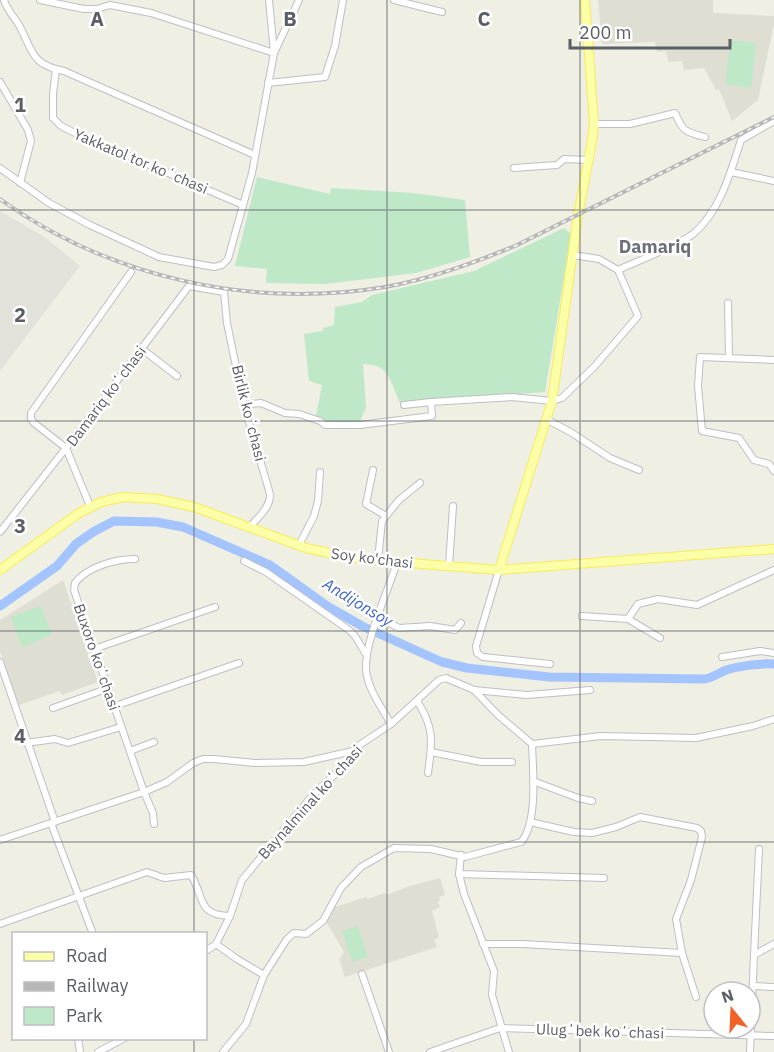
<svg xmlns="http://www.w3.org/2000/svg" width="774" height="1052" font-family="'IBM Plex Sans',sans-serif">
	<rect width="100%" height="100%" fill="#efefe3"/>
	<polygon fill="#e2e2db" points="0,211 43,236 80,266 0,371"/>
	<g fill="#dfded2">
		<polygon points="598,0 713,0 713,13 774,16 774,24 758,100 732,121 719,89 716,90 704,68 684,70 682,61 668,62 666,51 657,52 655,42 602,44"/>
		<polygon points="63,580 98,682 62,695 60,691 19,705 0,651 0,620"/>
		<polygon points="440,878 445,895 439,897 440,901 438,902 440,907 432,911 439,937 434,940 437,947 345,977 339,959 344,952 326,921 332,908 366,897 367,899 385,893 386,895 410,886"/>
	</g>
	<g fill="#bee8c7">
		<polygon points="731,40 756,43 751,88 725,84"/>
		<polygon points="257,177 330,194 331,188 413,193 465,200 470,257 416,273 325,284 266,283 267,269 235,266"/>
		<path d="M564,228L571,234L545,392L400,403C390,381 390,364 363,364L366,408L359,423L326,422L322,417L316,416L322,385L309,381L304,334L323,331V328L334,325L335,307L362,302L372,295L474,271Z"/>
		<polygon points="41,606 52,635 22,647 11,617"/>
		<polygon points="358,926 368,957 352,962 342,931"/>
	</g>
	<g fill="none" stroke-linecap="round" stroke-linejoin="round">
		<path stroke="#a3c4ff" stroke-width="9" d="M0,606L57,566L76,544L93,532L114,521L156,522L183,527L270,565L327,606L362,626L442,662L467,668L549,677L704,679C713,678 718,673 726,670C740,666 760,663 774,664"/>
		<g stroke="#bdbfc5" stroke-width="8">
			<g id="minor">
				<path d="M4,0C7,10 14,17 19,25C33,51 31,65 64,71L255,155"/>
				<polyline points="40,0 84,9 97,9 110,5 151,13 274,53 269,0"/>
				<polyline points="394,0 442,12"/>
				<polyline points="56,69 53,94 53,118 61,126 77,134 243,205"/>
				<polyline points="0,82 28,130 31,141 20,183"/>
				<polyline points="268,83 325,77 335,46 343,0"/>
				<path d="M594,124H630L675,113C683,132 686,132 705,137"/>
				<polyline points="0,168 49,203 90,225 159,257 214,267 222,265 228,259 252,173 274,53 299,0"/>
				<polyline points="514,168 557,165 564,159 588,160"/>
				<polyline points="731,172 774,181"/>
				<path d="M618,270C638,261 677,246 693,234C720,212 731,171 741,140L774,121"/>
				<polyline points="728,303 729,357"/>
				<polyline points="142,349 177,376"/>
				<polyline points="774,360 700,357 698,386 702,431 739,438 754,460 769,464 774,471"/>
				<polyline points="244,405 261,403 285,413 299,414 320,421 325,425 360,425 432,416 431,402 512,397 552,401 562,398 594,367 638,316 618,270 599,259 573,255"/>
				<polyline points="404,405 431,402"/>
				<polyline points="546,419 572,433 610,458 639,470"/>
				<polyline points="373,470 366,504 386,516"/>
				<polyline points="90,506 66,448 34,423 31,419 31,413 131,272"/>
				<path d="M0,532L66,448L189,286L224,292L227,323L244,405L270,494C271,507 258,517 250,527"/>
				<polyline points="299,545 314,516 318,501 320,472"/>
				<path d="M135,559C115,559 87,567 75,583L74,590L144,792L153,813L154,824"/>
				<polyline points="378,560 382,521 399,500 420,483"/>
				<polyline points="244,561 266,572 349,630 355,636 367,656"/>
				<polyline points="449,566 453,506"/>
				<polyline points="499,570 476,646 477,653 483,657 550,664"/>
				<polyline points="582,616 628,619 638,604 658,599 697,605 774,570"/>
				<polyline points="378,617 399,628 430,626 455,630 461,623"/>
				<polyline points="628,619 660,638"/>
				<polyline points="94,649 215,607"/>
				<polyline points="722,657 760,651 774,653"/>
				<polyline points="0,662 55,822"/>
				<polyline points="474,690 527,695 590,690"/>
				<path d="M417,701C435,728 432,743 428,773"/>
				<polyline points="115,706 239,663"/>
				<polyline points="53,708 109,688"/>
				<path d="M391,724C382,708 367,688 366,669C365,639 388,592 397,562"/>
				<polyline points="26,743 55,739 68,743 121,727"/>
				<polyline points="532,744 601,736 696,738 753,726 774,719"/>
				<polyline points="130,751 154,742"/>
				<polyline points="431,752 481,762 512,762"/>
				<polyline points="533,781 578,798 592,801"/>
				<polyline points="530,822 574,832 592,833 616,827 640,817 697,828 701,831 702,837 691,880 676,919 682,953 696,997"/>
				<polyline points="51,823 93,934"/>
				<polyline points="0,840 144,792 167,782 193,763 203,759 214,759 255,763 304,762 353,751"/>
				<polyline points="461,855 459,874 464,894 494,971 492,995 509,1052"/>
				<polyline points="459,874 604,878"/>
				<path d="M0,924L147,872L164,878L191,875C205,897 196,915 230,916"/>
				<polyline points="216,944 237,959 264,975"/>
				<polyline points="483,944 523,944 682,953"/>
				<polyline points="206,951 216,944 230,916 242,880 312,796 350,760 353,751 361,744 391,724 439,680 446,678 474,690 498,715 532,744"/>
				<polyline points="754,955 759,849"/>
				<polyline points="362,974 389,1052"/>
				<polyline points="754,986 774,987"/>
				<polyline points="78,1038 80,1052"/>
				<polyline points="98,1052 125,1038"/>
				<path d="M223,1052L246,1024L264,975L287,939L294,933L306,934L323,921L341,888L361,867L394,848L431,849L465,857L521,842C538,823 533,770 532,744"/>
				<polyline points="430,1052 500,1028 774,1036"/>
				<polyline points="750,1052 754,955 774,944"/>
			</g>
		</g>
		<g stroke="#f9ed53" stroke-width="10">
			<g id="major">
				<polyline points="0,570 79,513 101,502 123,497 157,499 194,507 306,548 347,557 397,562 499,570 774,549"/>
				<polyline points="499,570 552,401 578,215 591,147 594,124 585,0"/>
			</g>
		</g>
		<use href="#minor" stroke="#fff" stroke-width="6"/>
		<use href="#major" stroke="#fbffa8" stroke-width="8"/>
		<g stroke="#b7b7b8" stroke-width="4">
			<path id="rail" d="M0,199C110,278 252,309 385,287C430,279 473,263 515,246L774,117"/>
		</g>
		<use href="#rail" stroke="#fff" stroke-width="1.5" stroke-dasharray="4.5" stroke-linecap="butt"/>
	</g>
	<path fill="none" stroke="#5b5e65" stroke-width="1.5" stroke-opacity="0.55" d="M194,0V934M387,0V1052M580,0V1052M0,210H774M0,421H774M0,631H774M0,842H774M194,1038V1052"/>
	<g text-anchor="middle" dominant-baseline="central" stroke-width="5" stroke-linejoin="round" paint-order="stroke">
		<g font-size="15" fill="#5b5e65" stroke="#fff">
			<text transform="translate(141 161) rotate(23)">Yakkatol tor koʻchasi</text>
			<text transform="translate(106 396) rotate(-53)">Damariq koʻchasi</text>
			<text transform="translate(249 413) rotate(76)">Birlik koʻchasi</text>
			<text transform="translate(372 558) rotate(7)">Soy ko'chasi</text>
			<text transform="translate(97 657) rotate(71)">Buxoro koʻchasi</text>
			<text transform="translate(310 802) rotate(-48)">Baynalminal koʻchasi</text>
			<text transform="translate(600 1031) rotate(2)">Ulugʻbek koʻchasi</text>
		</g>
		<g font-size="16" font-style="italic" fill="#3f65c9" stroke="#fff">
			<text transform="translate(358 602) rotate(31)">Andijonsoy</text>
		</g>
		<g font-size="18" font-weight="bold" fill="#6c6f77" stroke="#fff">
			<text x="655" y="246">Damariq</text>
		</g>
	</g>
	<g font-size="20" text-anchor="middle" font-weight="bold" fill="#5b5e65" stroke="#fff" stroke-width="5" stroke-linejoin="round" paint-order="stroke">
		<text x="97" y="26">A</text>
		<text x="290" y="26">B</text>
		<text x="484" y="26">C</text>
		<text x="20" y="112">1</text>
		<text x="20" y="322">2</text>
		<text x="20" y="533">3</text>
		<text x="20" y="743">4</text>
	</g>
	<rect x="12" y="932" width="195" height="108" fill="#ffffff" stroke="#bdbfc1" stroke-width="1.5"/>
	<rect x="24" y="952" width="30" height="9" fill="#fbffa8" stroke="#bdbfc1" stroke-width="1.5"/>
	<text x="66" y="962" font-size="18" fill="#5b5e65">Road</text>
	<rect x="24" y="982" width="30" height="9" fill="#b7b7b8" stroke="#bdbfc1" stroke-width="1.5"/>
	<text x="66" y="992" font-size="18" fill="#5b5e65">Railway</text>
	<rect x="24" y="1007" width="30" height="18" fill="#bee8c7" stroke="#bdbfc1" stroke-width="1.5"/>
	<text x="66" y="1022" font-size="18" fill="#5b5e65">Park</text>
	<g transform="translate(732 1010) rotate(342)"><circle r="28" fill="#ffffff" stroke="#bdbfc1" stroke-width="1.5"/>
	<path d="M0-4.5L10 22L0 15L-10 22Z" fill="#f26126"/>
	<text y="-9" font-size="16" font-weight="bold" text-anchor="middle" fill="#5b5e65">N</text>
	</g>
	<path d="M570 39v9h160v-9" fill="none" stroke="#5b5e65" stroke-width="3"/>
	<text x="579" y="39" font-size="18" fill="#5b5e65" stroke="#ffffff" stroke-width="4.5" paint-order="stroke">200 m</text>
</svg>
